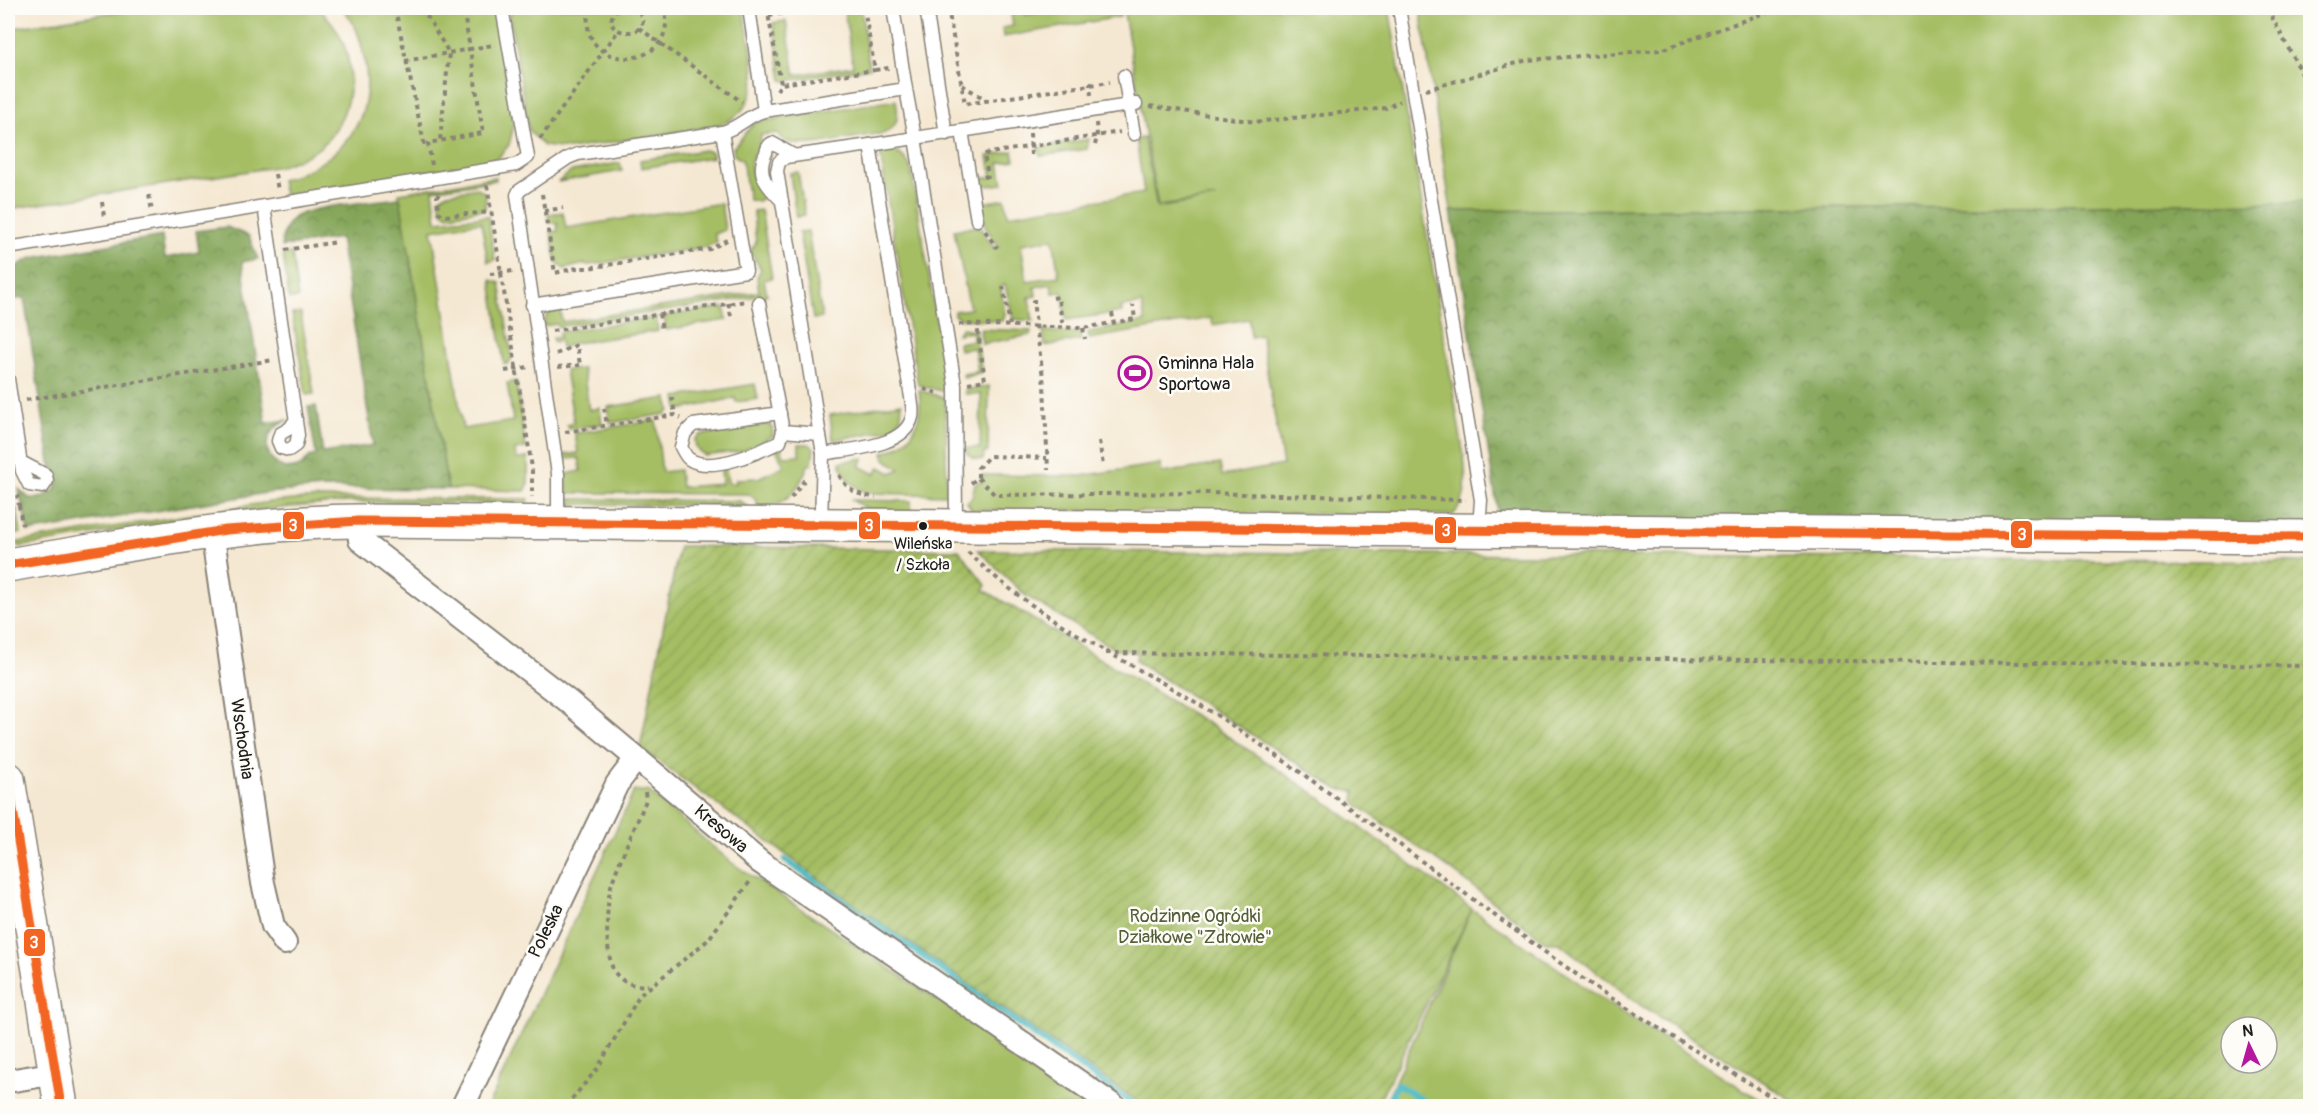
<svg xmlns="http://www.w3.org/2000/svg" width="2318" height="1114" font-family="Pangolin,sans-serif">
	<defs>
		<pattern id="forest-crowns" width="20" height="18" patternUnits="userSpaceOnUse" patternTransform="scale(1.5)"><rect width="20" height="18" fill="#84a559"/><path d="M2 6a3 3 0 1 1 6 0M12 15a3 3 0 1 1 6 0" fill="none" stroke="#6b8649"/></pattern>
		<pattern id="garden-furrows" width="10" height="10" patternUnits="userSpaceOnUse" patternTransform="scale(1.5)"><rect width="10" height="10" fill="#a5be63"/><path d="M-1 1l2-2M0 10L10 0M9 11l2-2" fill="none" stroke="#8da355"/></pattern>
	</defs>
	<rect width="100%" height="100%" fill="#fdfcf7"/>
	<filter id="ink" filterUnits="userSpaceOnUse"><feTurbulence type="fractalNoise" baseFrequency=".0167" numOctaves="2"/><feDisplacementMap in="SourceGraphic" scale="12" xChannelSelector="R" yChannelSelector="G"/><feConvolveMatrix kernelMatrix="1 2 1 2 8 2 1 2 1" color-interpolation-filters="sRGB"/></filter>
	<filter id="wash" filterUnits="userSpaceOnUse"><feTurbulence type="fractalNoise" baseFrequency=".008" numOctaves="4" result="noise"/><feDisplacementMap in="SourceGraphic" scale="24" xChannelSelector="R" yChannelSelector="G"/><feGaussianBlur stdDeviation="1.35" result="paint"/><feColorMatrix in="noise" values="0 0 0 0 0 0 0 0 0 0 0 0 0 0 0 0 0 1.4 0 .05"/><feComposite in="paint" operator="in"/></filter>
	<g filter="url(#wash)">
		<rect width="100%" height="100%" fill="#f5e8d2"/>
		<g fill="#a5be63" stroke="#606d40" stroke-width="1.5" fill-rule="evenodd">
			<path d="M139,8H317C360,40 361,113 319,148C308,157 294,161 281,166L8,209V29Z"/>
			<path d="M342,8H494L514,125L509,145L498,158L489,161L284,195L281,180C340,163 378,121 364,57C360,37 356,23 342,8Z"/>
			<path d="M508,8H743C750,51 773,105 719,125L569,149L544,146L529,131Z"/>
			<polygon points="844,8 861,8 869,68 785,81 782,80 773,23 786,21 795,75 853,66"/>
			<polygon points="1010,8 1024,8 1025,15 1060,8 1119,8 1120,17 1003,37 1002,28 1013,26"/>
			<path d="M1123,8H1389L1464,457C1466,479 1469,498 1453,515L972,510L967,502L972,497L975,484L981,481L982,475L1080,476L1160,464L1162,473L1220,464L1222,476L1283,465L1261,335L1251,337L1249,319L1213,325L1211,318L1089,339L1088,332L1145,322L1142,304L1121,307L1122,312L1066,320L1062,292L1053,293L1051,284L1035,287L1036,296L1029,297L1033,321L1013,319L1005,285L1001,286L1005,315L1003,321L962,319L954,315V311L970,309L954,230L979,226L994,248L999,247L985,226L982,203L1005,199L1008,215L1144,193L1136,139L1144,138L1157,208L1216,198L1158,206ZM1053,239L1059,276L1027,281L1021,244Z"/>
			<polygon points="1420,8 2310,8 2310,203 1451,211"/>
			<path d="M896,100C899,116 899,128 882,134C859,133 788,158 778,133L761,135C761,143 759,146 755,152C744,167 755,185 764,197L758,201L749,200L742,160L734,155L733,148L755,122Z"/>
			<polygon points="1089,139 1087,149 1041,156 1037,148"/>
			<polygon points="705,150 713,153 713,157 641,168 640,160"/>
			<path d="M890,150C900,151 908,161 911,169L944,366L945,392L918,385L880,152Z"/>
			<path d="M1013,151L1015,160L999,163L1003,184C993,185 983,189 978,179L992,177L988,156Z"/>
			<polygon points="620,163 622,171 558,182 572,171"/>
			<polygon points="798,172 805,215 796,217 790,173"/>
			<polygon points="496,177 496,180 433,190 437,221 488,216 495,260 488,262 481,222 432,230 463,429 513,421 507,383 516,381 526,448 515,450 516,459 528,458 528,485 525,491 448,489 399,193"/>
			<polygon points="478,188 486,194 485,209 449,215 442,212 439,199 447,193"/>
			<polygon points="721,203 725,230 714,234 717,242 706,247 589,265 584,264 564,269 556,262 551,232 558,231 557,223 549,223 548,214 563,212 566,228"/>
			<polygon points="761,210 772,278 764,280 767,295 558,327 557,324 543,326 547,314 560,308 562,322 759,292 757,277 761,269 750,251 756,243 753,211"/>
			<polygon points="808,231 822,318 813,319 799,232"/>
			<polygon points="292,253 298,298 289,299 283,254"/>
			<polygon points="491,280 500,283 512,358 508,364 504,364"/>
			<polygon points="724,307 727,320 666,330 664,316"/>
			<polygon points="301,313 314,394 306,395 292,314"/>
			<polygon points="656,317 658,331 575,343 561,348 560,341 553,342 553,338 560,337 559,332"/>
			<polygon points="962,328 975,330 982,372 964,378 963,374 978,371 974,348 959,350 958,343 974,340 972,332 957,334"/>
			<polygon points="980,329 1031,331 1031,335 982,344"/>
			<polygon points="1043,331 1080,333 1081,340 1045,346"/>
			<polygon points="583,369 589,410 600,408 602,424 569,429 567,425 574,423 565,370"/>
			<polygon points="755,384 758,399 736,402 735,398 678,410 676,397"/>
			<path d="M989,386L988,452L984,453L983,460C974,460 968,457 965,448H980L981,394H965V390Z"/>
			<path d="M919,390L945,398L947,495L868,493C852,487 844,478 840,462L864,458L860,466L875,474L880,467L891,473L900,469L885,459L883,453C914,444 923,421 919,390Z"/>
			<polygon points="667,398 670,410 666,414 610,423 608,407"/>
			<polygon points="902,403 901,417 893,429 833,440 830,415"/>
			<path d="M656,420L662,472L679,470L681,487L722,484L721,468H726L728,483H736V479L758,478L784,466L776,449L781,447L784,456L799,455V444H809L814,448L812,464L808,465C800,488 785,508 758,507L756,500L749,494L567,493L566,474L581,471L579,458L564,459L563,455L578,453L575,433Z"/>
			<polygon points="767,424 772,427 773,436 743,451 705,456 696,448 695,440 700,435"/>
			<polygon points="318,498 529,499 527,504 347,502 226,513 19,547 18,542 270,502"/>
			<polygon points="568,499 740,501 747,506 572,504"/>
			<polygon points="852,500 911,501 911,514 867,509"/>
			<polygon points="17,509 21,533 8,535 8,510"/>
			<polygon points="634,791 648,791 732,863 1096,1106 488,1106"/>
			<polygon points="1472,909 1605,1001 1769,1106 1384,1106"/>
		</g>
		<g fill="url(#forest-crowns)" stroke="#50603a" stroke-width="1.5">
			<path d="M400,198L448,489L322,488L266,493L28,532L19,489L29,498H40L55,490L58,481L50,462L24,298L8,300C7,278 10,266 32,258L162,236L165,258L199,252L196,231L227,227L249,236L258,259L242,262L266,423L288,420C240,441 287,491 309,457L316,455L308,407L316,406L323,453L373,445L340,238L282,247C281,234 287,221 298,215C316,206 376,201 400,198Z"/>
			<polygon points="2310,203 2310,526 1499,520 1451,211"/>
		</g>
		<g fill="url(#garden-furrows)" stroke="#606d40" stroke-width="1.5" fill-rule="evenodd">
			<polygon points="679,546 959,550 986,585 984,590 1209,724 1315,794 1472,909 1377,1106 1144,1106 848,900 640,748"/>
			<path d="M978,550L2310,562V1106H1801L1640,1005L1559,943H1547L1451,870L1354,803L1355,791L1339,790L1136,661L1137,651L1116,650L1026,596ZM2231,1027H2267V1063H2231Z"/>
		</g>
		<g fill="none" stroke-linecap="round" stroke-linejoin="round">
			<g stroke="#4dbbc4" stroke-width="6">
				<polyline points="785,860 1136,1106"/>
				<polyline points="1387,1106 1397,1084 1432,1106"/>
			</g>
		</g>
	</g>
	<g filter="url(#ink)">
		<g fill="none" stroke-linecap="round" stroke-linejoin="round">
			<g stroke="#888277" stroke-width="15">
				<g id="lane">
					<polyline points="749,8 764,111 906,89 893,8"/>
					<polyline points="926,8 946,134"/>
					<polyline points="1399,8 1481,500 1479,528"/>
					<polyline points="1124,76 1134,134"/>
					<polyline points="906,89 915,138 1136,104"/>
					<polyline points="962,131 977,220"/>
					<polyline points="870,145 915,138 955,385 956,525"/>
					<path d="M782,201C768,187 756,175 765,155C768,149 766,146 772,143L793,155"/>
					<polyline points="264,206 298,435 296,445 289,450 281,448 278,441 280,434 290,428 296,419"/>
					<polyline points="8,248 516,165 528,157 502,8"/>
					<polyline points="759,303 783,431 819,434"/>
					<polyline points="532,305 746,271 722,132"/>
					<polyline points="8,379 22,471 29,485 43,487 47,481 46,475 21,462"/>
					<path d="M780,413L693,425L685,433L681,447C683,451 686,457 689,459C711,474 759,452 780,442L783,431"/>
					<path d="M558,521V474L517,195L519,191L568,158L578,154L722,132C739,128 748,115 764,111"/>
					<path d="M821,523L823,454L777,171L779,162L786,157L870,145L909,385C910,395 914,407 912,417C905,448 848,449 823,454"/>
				</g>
			</g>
			<g stroke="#888277" stroke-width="26">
				<g id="street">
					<polyline points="358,521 360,540 568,701 760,862 1114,1106"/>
					<polyline points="212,531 263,883 273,926 285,943"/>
					<polyline points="8,1081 57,1073"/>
					<polyline points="463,1106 617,784 636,759"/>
				</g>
			</g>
			<g stroke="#888277" stroke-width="36">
				<g id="secondary">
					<path d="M8,565C124,546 240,522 358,521L2310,537"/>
					<polyline points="8,779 61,1106"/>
				</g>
			</g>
			<g stroke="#888277" stroke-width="4" stroke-dasharray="4.5 4.5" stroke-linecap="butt">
				<polyline points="395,8 424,143 428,143"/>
				<polyline points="422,8 449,53 440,140"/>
				<path d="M589,8C574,77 682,72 664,8"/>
				<polyline points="609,8 615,11"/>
				<path d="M618,8C589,39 665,41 636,8"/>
				<polyline points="767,8 781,84"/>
				<polyline points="864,8 875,70 889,68"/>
				<polyline points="948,8 965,104 1110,82"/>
				<polyline points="2267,8 2310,89"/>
				<polyline points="769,16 785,13"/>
				<polyline points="639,28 742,102"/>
				<polyline points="405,61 470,49 463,8"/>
				<polyline points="962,85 988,101"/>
				<polyline points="777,90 781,84 875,70"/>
				<polyline points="1426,90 1527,60 1661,50 1779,8"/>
				<polyline points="1091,95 1090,85 1094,79"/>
				<polyline points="1150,106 1255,122 1386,108 1400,101"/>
				<polyline points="1030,133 1031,155"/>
				<polyline points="540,139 618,31"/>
				<polyline points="1095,145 1097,136 1096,123"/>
				<polyline points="432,165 428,143 483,133 470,49 493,45"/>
				<polyline points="275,174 278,190"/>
				<polyline points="984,177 988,176 984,154 1120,132"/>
				<polyline points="487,185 532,468 532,497"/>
				<polyline points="439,194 437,197 439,212 443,216 491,212"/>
				<polyline points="542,194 555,273 577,268 588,268 710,249 727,240"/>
				<polyline points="149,195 152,211"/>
				<polyline points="102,202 104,217"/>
				<polyline points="544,211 563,208"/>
				<polyline points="985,231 997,248"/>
				<polyline points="285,250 337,242"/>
				<polyline points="490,274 513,271"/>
				<polyline points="1003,286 1010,325"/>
				<polyline points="1053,298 1058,297 1063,327"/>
				<polyline points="1036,301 1033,301 1044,385 1048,470"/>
				<polyline points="728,303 732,320"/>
				<polyline points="1112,313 1114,323"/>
				<polyline points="659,314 662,330"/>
				<polyline points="959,324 1083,328 1135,319 1133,305"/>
				<polyline points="1083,328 1085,339"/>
				<polyline points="552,331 746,301"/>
				<polyline points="556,354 577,345 580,365"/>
				<polyline points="558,367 580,365"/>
				<polyline points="505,371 529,367"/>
				<polyline points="968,383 985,380 977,325"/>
				<polyline points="924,389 940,394"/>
				<polyline points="672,397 675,415"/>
				<polyline points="26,400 273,360"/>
				<polyline points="604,408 607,425"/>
				<polyline points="565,432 675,415 681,418"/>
				<polyline points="1099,441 1103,465"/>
				<path d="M839,475C848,491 858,496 876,497"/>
				<polyline points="978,478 995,495 1205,493 1466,500"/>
				<polyline points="971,483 978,478 978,468 989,456 1047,458"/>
				<polyline points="791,498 806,478"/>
				<polyline points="19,505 22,525"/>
				<polyline points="8,507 19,505 17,495"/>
				<path d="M968,552C1045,628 1133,661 1221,718C1343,798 1456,890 1576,974C1643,1021 1716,1062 1786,1106"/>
				<polyline points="1106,653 2307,666 2310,661"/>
				<path d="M645,792L646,800C635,829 620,857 611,886C606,905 605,950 613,969C620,983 634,987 648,985"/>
				<polyline points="566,1106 597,1069 640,995 708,940 751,880"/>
			</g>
			<use href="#lane" stroke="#fff" stroke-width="12"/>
			<use href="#street" stroke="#fff" stroke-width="22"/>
			<use href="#secondary" stroke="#fff" stroke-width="33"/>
			<g stroke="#fdfcf7" stroke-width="14">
				<g id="bus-1">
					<polyline points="8,565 226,530 358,521 2310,537"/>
					<polyline points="8,779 61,1106"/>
				</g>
			</g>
			<use href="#bus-1" stroke="#f26522" stroke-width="9"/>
		</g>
	</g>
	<defs>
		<g id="stadium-ring" transform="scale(1.725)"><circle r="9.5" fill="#fdfcf7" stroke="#b5179e" stroke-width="1.5"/><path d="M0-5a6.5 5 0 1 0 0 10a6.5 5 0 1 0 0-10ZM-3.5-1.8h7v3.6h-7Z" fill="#b5179e"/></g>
	</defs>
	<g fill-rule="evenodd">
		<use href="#stadium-ring" x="1135" y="373"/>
	</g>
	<circle fill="#1c1c1c" stroke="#fdfcf7" stroke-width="2" cx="923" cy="526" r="5"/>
	<g text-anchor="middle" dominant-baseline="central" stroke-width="5" stroke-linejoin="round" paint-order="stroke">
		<g font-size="16" fill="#1c1c1c" stroke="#fdfcf7">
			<text x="923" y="544">Wileńska<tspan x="923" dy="21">/ Szkoła</tspan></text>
		</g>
		<g font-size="18" fill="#1c1c1c" stroke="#fdfcf7" text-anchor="start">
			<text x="1158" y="363">Gminna Hala<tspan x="1158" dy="21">Sportowa</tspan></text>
		</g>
		<g font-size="18" fill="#1c1c1c" stroke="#fdfcf7">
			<text transform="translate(242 739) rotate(82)">Wschodnia</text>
			<text transform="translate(721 829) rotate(40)">Kresowa</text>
			<text transform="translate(546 931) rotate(-64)">Poleska</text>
		</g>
		<g font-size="18" fill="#535d38" stroke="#fdfcf7">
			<text x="1195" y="916">Rodzinne Ogródki<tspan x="1195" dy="21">Działkowe "Zdrowie"</tspan></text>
		</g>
	</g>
	<g stroke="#fdfcf7" stroke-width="2">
		<rect x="858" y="511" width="23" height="29" rx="6" fill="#f26522"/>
		<rect x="282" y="511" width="23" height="29" rx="6" fill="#f26522"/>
		<rect x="1434" y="516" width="23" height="28" rx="6" fill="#f26522"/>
		<rect x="2010" y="520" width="23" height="29" rx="6" fill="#f26522"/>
		<rect x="23" y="928" width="23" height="29" rx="6" fill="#f26522"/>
	</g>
	<g font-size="16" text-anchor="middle" font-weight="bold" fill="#fff">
		<text x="869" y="531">3</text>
		<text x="293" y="531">3</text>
		<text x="1446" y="536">3</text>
		<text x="2022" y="540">3</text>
		<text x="34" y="948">3</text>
	</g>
	<rect width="2318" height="1114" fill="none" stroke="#fdfcf7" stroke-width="30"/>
	<g transform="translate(2249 1045) rotate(355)"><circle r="28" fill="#fdfcf7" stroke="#a3a29f" stroke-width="1.5"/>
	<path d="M0-4.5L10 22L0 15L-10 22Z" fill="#b5179e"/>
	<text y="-9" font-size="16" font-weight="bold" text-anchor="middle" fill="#1c1c1c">N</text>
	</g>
</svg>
